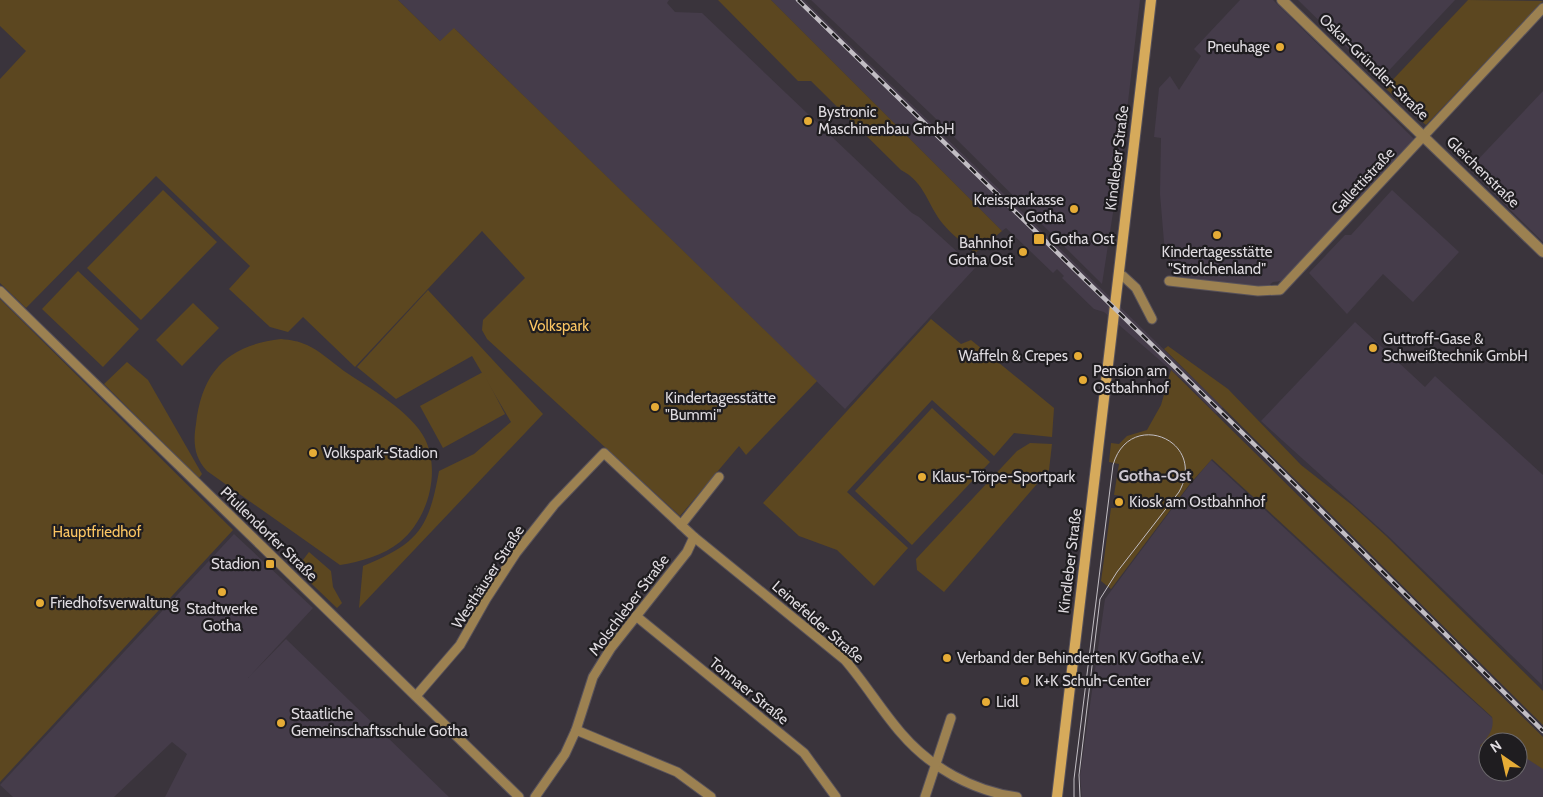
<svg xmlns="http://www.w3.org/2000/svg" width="1543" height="797" font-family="Cabin,sans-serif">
	<rect width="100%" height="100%" fill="#3a343c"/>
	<g fill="#453c4a" fill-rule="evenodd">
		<polygon points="398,0 669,0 667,3 675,12 702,13 912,213 919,217 975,268 845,409 455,29 440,41"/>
		<polygon points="771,0 804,0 1223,407 1216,414 1185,382 1104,312 1094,309 1062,278 1064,276 1057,269 1053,273 1006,228 1002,231"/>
		<polygon points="811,0 1140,0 1121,161 1102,284 931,114"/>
		<polygon points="1240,0 1273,0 1414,139 1301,262 1282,281 1273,282 1267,287 1183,279 1179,268 1173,265 1171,255 1165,254 1160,194 1161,138 1154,137 1159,88 1170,76 1179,90 1201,56 1194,49"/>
		<polygon points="1298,0 1455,0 1380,80"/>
		<polygon points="1543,91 1543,242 1469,169"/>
		<polygon points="1392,190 1459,252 1413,302 1383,274 1347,314 1309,273 1345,235 1351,235"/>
		<polygon points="1355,322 1425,387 1435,376 1543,475 1542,685 1387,535 1261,421"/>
		<path d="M1211,460L1414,648L1509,733L1543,759V797H1082L1080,776L1105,599L1189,486ZM1488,742H1518V772H1488Z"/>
		<polygon points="234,534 313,608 248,678 286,639 449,797 165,797 187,754 172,742 114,797 13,797 0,785"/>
	</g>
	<g fill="#5c4720">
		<polygon points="0,0 398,0 440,41 454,28 817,381 746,455 739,446 680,516 487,339 482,330 483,320 525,278 482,231 355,367 303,317 288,332 270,327 229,289 250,266 156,176 26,308 0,283 0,79 26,51 0,26"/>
		<path d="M718,0H771L1002,231L975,253C965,244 952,235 943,224C928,206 925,182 901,170L811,81H798Z"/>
		<polygon points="1468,0 1543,1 1426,125 1385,88"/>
		<polygon points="163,190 217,242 141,320 87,268"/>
		<polygon points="78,271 139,329 103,367 42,309"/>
		<path d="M428,290L543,414L359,608L363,566C418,544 429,528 439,471L474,454L511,422L472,356L396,399L357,367Z"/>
		<polygon points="0,299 233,530 0,782"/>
		<polygon points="193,303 219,328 182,366 156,340"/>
		<polygon points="931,319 961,344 971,340 1054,408 1052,437 1014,433 994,456 932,400 847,492 908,548 874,586 837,550 799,536 763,503"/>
		<path d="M281,339C291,340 298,341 307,345C320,351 332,362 344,371C369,388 412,412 425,439C441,472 428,519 400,542C384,555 360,562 340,565L207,471C194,457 193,442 196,424C202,371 228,345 281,339Z"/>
		<polygon points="1168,346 1228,389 1301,465 1352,505 1386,536 1543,691 1543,725 1164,349"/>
		<polygon points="127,362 148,380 202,474 199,478 104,384"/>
		<path d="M1171,370L1543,737V769L1518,753V742H1488V753L1480,746C1488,737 1495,729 1492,717L1212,459L1189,485L1111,589L1101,581L1111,508H1121L1123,496L1114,495L1119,464L1109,462L1111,443L1119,444L1127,436L1147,430L1161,405Z"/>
		<polygon points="483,372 505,414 443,448 420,406"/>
		<polygon points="932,408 990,462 912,545 855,491"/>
		<polygon points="1030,443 1052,444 1049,470 944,592 917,570 916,559 1017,451"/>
		<polygon points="309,552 331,571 333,587 342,603 337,608 296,569"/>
	</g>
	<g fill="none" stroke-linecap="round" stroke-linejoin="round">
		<g stroke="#58525a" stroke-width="11">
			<g id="minor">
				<polyline points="1123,276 1136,288 1152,319"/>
				<polyline points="1169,281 1258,291 1280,290 1543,8"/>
				<polyline points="0,291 519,797"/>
				<polyline points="681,525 719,477"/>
				<polyline points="636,616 804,753 836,797"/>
				<path d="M416,696L460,645L486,599L516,553L554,505L604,453L694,537L845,660C865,683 881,710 901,733C931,768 973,791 1017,797"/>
				<polyline points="576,730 677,772 711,797"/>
				<polyline points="535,797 565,754 576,730 593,677 611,648 687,552 694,537"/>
				<polyline points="925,797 951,718"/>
			</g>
		</g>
		<g stroke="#58525a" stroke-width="12">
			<polyline id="tertiary" points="1282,0 1543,252"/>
		</g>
		<g stroke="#58525a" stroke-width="12">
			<polyline id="secondary" points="1057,797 1151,0"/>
		</g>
		<use href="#minor" stroke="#9c8151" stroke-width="9"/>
		<use href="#tertiary" stroke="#9c8151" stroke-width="10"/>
		<use href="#secondary" stroke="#d6aa5b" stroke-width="10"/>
		<path stroke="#c2bec4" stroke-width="1" d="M1074,797V779L1113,465C1129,408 1208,440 1179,492L1117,572L1100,599L1079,775L1080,797"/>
		<g stroke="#c2bec4" stroke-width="4.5">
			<polyline id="rail" points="798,0 1261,451 1543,731"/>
		</g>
		<use href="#rail" stroke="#1f1d20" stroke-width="2.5" stroke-dasharray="8" stroke-linecap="butt"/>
	</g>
	<g fill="#e6ac36" stroke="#1f1d20" stroke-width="2">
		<circle cx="1280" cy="47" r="5"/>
		<circle cx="808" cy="121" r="5"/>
		<circle cx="1074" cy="209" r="5"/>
		<circle cx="1217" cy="235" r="5"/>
		<rect x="1033" y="233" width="12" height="12" rx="2.5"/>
		<circle cx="1023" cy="252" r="5"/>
		<circle cx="1373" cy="348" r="5"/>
		<circle cx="1078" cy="356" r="5"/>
		<circle cx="1083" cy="380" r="5"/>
		<circle cx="655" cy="407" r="5"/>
		<circle cx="313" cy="453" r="5"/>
		<circle cx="922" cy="477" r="5"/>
		<circle cx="1119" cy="502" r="5"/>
		<rect x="265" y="559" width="10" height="10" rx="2.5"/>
		<circle cx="222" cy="592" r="5"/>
		<circle cx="40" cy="603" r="5"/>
		<circle cx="947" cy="658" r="5"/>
		<circle cx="1025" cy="681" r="5"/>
		<circle cx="986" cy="702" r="5"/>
		<circle cx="281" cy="723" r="5"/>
	</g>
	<g text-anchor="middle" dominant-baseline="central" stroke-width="4.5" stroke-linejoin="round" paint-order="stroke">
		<g font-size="15" fill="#dfdbe0" stroke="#1f1d20" text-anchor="start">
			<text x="1270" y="47" text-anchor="end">Pneuhage</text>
			<text x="818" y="112">Bystronic<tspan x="818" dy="17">Maschinenbau GmbH</tspan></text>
			<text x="1064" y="200" text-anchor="end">Kreissparkasse<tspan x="1064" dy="17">Gotha</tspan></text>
			<text x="1050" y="239">Gotha Ost</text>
			<text x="1013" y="243" text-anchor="end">Bahnhof<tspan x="1013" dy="17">Gotha Ost</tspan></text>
			<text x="1217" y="252" text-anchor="middle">Kindertagesstätte<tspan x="1217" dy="17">"Strolchenland"</tspan></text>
			<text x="1383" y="339">Guttroff-Gase &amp;<tspan x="1383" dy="17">Schweißtechnik GmbH</tspan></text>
			<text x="1068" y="356" text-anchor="end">Waffeln &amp; Crepes</text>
			<text x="1093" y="371">Pension am<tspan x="1093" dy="17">Ostbahnhof</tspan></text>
			<text x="665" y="398">Kindertagesstätte<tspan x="665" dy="17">"Bummi"</tspan></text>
			<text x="323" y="453">Volkspark-Stadion</text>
			<text x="932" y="477">Klaus-Törpe-Sportpark</text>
			<text x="1129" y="502">Kiosk am Ostbahnhof</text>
			<text x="260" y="564" text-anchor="end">Stadion</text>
			<text x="50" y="603">Friedhofsverwaltung</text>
			<text x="222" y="609" text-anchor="middle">Stadtwerke<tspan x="222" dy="17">Gotha</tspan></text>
			<text x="957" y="658">Verband der Behinderten KV Gotha e.V.</text>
			<text x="1035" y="681">K+K Schuh-Center</text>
			<text x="996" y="702">Lidl</text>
			<text x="291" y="714">Staatliche<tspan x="291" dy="17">Gemeinschaftsschule Gotha</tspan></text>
		</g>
		<g font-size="15" fill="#dfdbe0" stroke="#1f1d20">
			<text transform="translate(1374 67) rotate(44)">Oskar-Gründler-Straße</text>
			<text transform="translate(1117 158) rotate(-83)">Kindleber Straße</text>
			<text transform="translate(1483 172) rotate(44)">Gleichenstraße</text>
			<text transform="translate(1363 181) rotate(-47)">Gallettistraße</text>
			<text transform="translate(269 534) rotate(44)">Pfullendorfer Straße</text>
			<text transform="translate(1070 561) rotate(-83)">Kindleber Straße</text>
			<text transform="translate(488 577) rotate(-57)">Westhäuser Straße</text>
			<text transform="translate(629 605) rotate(-53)">Molschleber Straße</text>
			<text transform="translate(818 622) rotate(41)">Leinefelder Straße</text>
			<text transform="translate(749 691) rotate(39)">Tonnaer Straße</text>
		</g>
		<g font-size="15" fill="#fbc562" stroke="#1f1d20">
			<text x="559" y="326">Volkspark</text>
			<text x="97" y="532">Hauptfriedhof</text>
		</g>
		<g font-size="16" font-weight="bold" fill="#cec7d1" stroke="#1f1d20">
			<text x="1155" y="475">Gotha-Ost</text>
		</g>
	</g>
	<g transform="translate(1503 757) rotate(326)"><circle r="24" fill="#1f1d20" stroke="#6c696d"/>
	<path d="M0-4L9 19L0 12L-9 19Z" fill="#e6ac36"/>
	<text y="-8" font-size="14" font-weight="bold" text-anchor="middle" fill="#dfdbe0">N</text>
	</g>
</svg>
